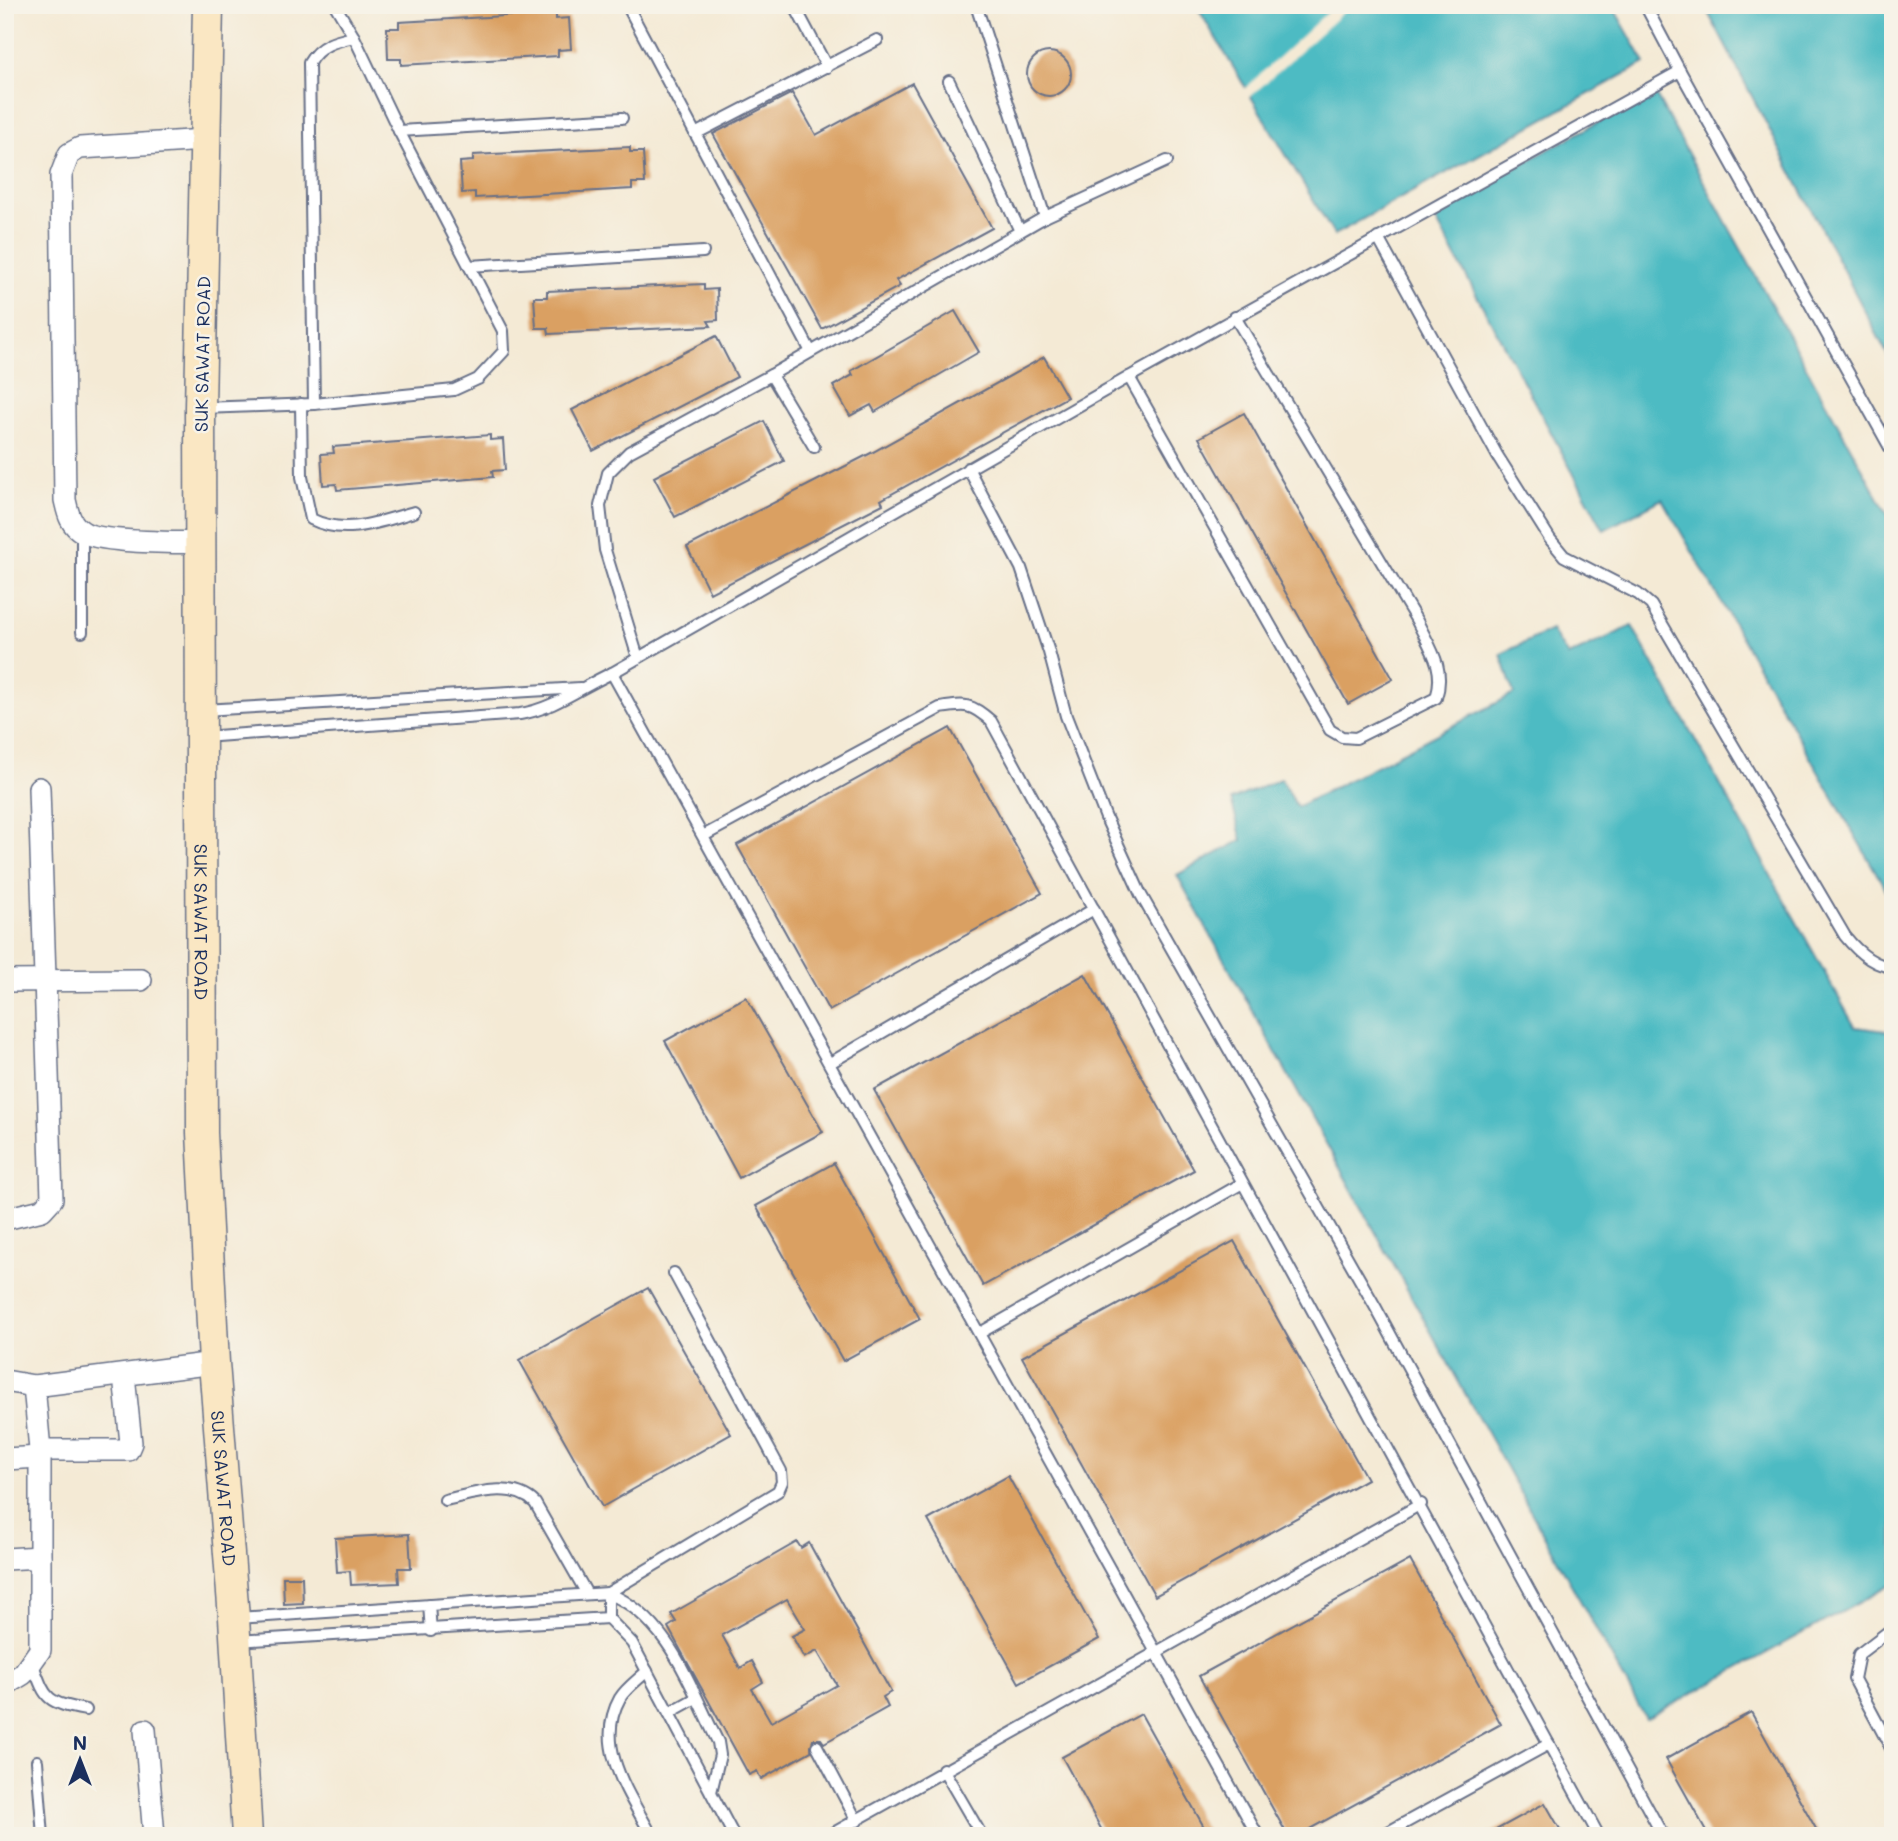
<svg xmlns="http://www.w3.org/2000/svg" width="1898" height="1841" font-family="Mali,sans-serif">
	<rect width="100%" height="100%" fill="#f7f3e8"/>
	<filter id="ink" filterUnits="userSpaceOnUse"><feTurbulence type="fractalNoise" baseFrequency=".0143" numOctaves="2"/><feDisplacementMap in="SourceGraphic" scale="14" xChannelSelector="R" yChannelSelector="G"/><feConvolveMatrix kernelMatrix="1 2 1 2 8 2 1 2 1" color-interpolation-filters="sRGB"/></filter>
	<filter id="wash" filterUnits="userSpaceOnUse"><feTurbulence type="fractalNoise" baseFrequency=".00686" numOctaves="4" result="noise"/><feDisplacementMap in="SourceGraphic" scale="28" xChannelSelector="R" yChannelSelector="G"/><feGaussianBlur stdDeviation="1.57" result="paint"/><feColorMatrix in="noise" values="0 0 0 0 0 0 0 0 0 0 0 0 0 0 0 0 0 1.4 0 .05"/><feComposite in="paint" operator="in"/></filter>
	<g filter="url(#wash)">
		<rect width="100%" height="100%" fill="#f4ead5"/>
		<g fill="#4dbbc3" stroke="#347590" stroke-width="2">
			<polygon points="1196,5 1612,5 1645,63 1334,235"/>
			<polygon points="1704,5 1893,5 1893,365"/>
			<polygon points="1654,92 1893,524 1893,902 1662,499 1604,530 1432,213"/>
			<polygon points="1632,626 1855,1027 1893,1032 1893,1584 1646,1719 1177,875 1242,840 1231,800 1281,779 1297,807 1514,694 1501,654 1551,630 1568,656"/>
		</g>
		<polygon fill="#f4ead5" points="1335,5 1351,5 1248,99 1243,90"/>
		<g id="blocks">
			<g fill="#daa062" fill-rule="evenodd">
				<polygon points="556,13 556,19 569,18 571,49 558,50 558,56 401,65 401,59 388,59 387,28 399,28 399,22"/>
				<circle cx="1049" cy="74" r="22"/>
				<polygon points="912,83 992,228 896,280 900,286 822,329 713,134 792,93 816,135"/>
				<polygon points="630,147 630,152 643,152 645,183 632,183 632,189 475,198 475,192 462,193 460,162 473,161 473,155"/>
				<polygon points="704,284 704,290 717,289 718,320 708,321 711,326 549,334 548,328 536,328 534,297 547,297 547,291"/>
				<polygon points="955,311 979,352 875,412 871,405 850,416 833,386 853,375 851,371"/>
				<polygon points="716,336 737,377 593,451 572,410"/>
				<polygon points="1044,357 1067,397 881,500 883,504 710,593 687,547 873,452"/>
				<polygon points="1244,413 1393,679 1348,704 1199,438"/>
				<polygon points="764,421 784,461 675,517 654,477"/>
				<polygon points="490,435 490,440 503,439 505,470 492,471 493,477 337,490 336,484 323,485 321,454 334,453 333,447"/>
				<polygon points="950,728 1042,893 829,1011 737,845"/>
				<polygon points="1085,974 1194,1170 983,1286 874,1090"/>
				<polygon points="746,997 823,1132 739,1178 665,1041"/>
				<polygon points="834,1163 920,1319 843,1361 756,1206"/>
				<polygon points="1234,1241 1367,1479 1155,1596 1022,1357"/>
				<polygon points="648,1288 731,1434 602,1507 519,1360"/>
				<polygon points="1008,1476 1099,1639 1019,1683 928,1520"/>
				<polygon points="409,1534 411,1568 398,1568 399,1583 351,1585 350,1571 337,1572 335,1538"/>
				<path d="M797,1542L801,1548L809,1543L891,1692L883,1697L888,1707L824,1743L821,1739H813L811,1751L761,1779L757,1771L749,1775L668,1627L676,1622L671,1614ZM787,1599L805,1629L792,1636L804,1658L817,1651L837,1685L771,1722L752,1689L763,1682L752,1661L740,1668L722,1635Z"/>
				<polygon points="1410,1560 1501,1724 1297,1836 1288,1836 1199,1676"/>
				<polygon points="283,1577 302,1577 303,1603 284,1604"/>
				<polygon points="1751,1712 1820,1836 1709,1836 1666,1759"/>
				<polygon points="1141,1714 1209,1836 1105,1836 1062,1757"/>
				<polygon points="1545,1803 1564,1836 1485,1836"/>
			</g>
		</g>
	</g>
	<g filter="url(#ink)">
		<use href="#blocks" fill-opacity="0" stroke="#677088" stroke-width="2"/>
		<g fill="none" stroke-linecap="round" stroke-linejoin="round">
			<g stroke="#677088" stroke-width="14">
				<g id="service">
					<polyline points="627,5 810,350"/>
					<polyline points="794,5 827,67"/>
					<polyline points="976,5 1045,217"/>
					<polyline points="1680,71 1893,453"/>
					<polyline points="949,81 1020,231"/>
					<polyline points="399,131 622,118"/>
					<polyline points="695,134 877,40"/>
					<path d="M1378,238L1497,455L1550,539L1564,556L1638,594L1651,605L1845,936C1857,951 1873,966 1893,967"/>
					<polyline points="469,266 703,252"/>
					<polyline points="771,375 814,447"/>
					<path d="M1129,377L1330,730L1342,737L1356,738L1436,698C1446,668 1430,648 1417,621L1235,317"/>
					<path d="M301,404L302,477L311,519C345,536 379,522 414,512"/>
					<path d="M314,404L309,63C319,45 335,41 354,37"/>
					<polyline points="202,408 314,404 454,390 478,379 504,351 503,331 399,131 354,37 335,5"/>
					<polyline points="968,468 1021,568 1049,652 1066,716 1106,818 1141,895 1376,1308 1663,1836"/>
					<polyline points="82,532 82,632"/>
					<polyline points="638,658 605,550 600,506 608,473 629,452 771,375 1045,217 1167,161"/>
					<polyline points="612,673 1129,377 1680,71 1645,5"/>
					<polyline points="203,710 580,688"/>
					<path d="M203,737L520,714C554,709 581,687 612,673L1258,1836"/>
					<path d="M705,835L940,708C966,704 971,703 991,721L1599,1836"/>
					<polyline points="830,1063 1094,909"/>
					<polyline points="980,1333 1241,1184"/>
					<path d="M445,1500C473,1494 512,1480 535,1503L587,1594"/>
					<polyline points="608,1593 778,1491 782,1482 781,1471 674,1273"/>
					<polyline points="608,1593 608,1618 632,1643 734,1836"/>
					<polyline points="429,1605 431,1631"/>
					<path d="M237,1618L608,1593C669,1618 690,1687 718,1742L720,1755L711,1792"/>
					<polyline points="1893,1628 1859,1654 1854,1679 1893,1752"/>
					<polyline points="237,1641 608,1618"/>
					<path d="M32,1662C46,1700 45,1702 86,1710"/>
					<path d="M647,1671C639,1679 626,1688 620,1698C593,1746 630,1795 652,1836"/>
					<polyline points="669,1713 696,1698"/>
					<polyline points="817,1746 857,1821"/>
					<polyline points="37,1761 43,1836"/>
					<polyline points="943,1769 982,1836"/>
					<polyline points="828,1836 1421,1504"/>
					<polyline points="1381,1836 1549,1744"/>
				</g>
			</g>
			<g stroke="#677088" stroke-width="24">
				<g id="minor">
					<path d="M201,543C177,542 100,543 83,532C70,525 68,513 65,500L61,175L69,154L80,148L205,140"/>
					<polyline points="5,981 141,980"/>
					<polyline points="5,1219 42,1210 52,1199 39,788"/>
					<polyline points="5,1381 34,1386 214,1363"/>
					<polyline points="40,1450 128,1450 131,1443 124,1376"/>
					<polyline points="5,1459 40,1457"/>
					<polyline points="5,1559 40,1557"/>
					<polyline points="5,1685 23,1674 40,1650 40,1450 34,1386"/>
					<polyline points="145,1730 154,1836"/>
				</g>
			</g>
			<g stroke="#677088" stroke-width="33">
				<g id="secondary">
					<path id="s1" d="M208,5L200,408L202,1133L214,1363L234,1618L247,1836"/>
				</g>
			</g>
			<use href="#service" stroke="#fff" stroke-width="10"/>
			<use href="#minor" stroke="#fff" stroke-width="21"/>
			<use href="#secondary" stroke="#fae7c3" stroke-width="30"/>
		</g>
	</g>
	<g text-anchor="middle" dominant-baseline="central" stroke-width="5" stroke-linejoin="round" paint-order="stroke">
		<g font-size="18" fill="#1b2f5e" stroke="#f7f3e8">
			<text transform="translate(202 354) rotate(-89)">SUK SAWAT ROAD</text>
			<text stroke="none"><textPath href="#s1" startOffset="917">SUK SAWAT ROAD</textPath></text>
			<text stroke="none"><textPath href="#s1" startOffset="1484">SUK SAWAT ROAD</textPath></text>
		</g>
	</g>
	<rect width="1898" height="1841" fill="none" stroke="#f7f3e8" stroke-width="28"/>
	<g transform="translate(80 1760)" stroke="#f7f3e8" stroke-width="5" paint-order="stroke">
	<path d="M0-5L12 26L0 18L-12 26Z" fill="#1b2f5e"/>
	<text y="-10" font-size="19" font-weight="bold" text-anchor="middle" fill="#1b2f5e">N</text>
	</g>
</svg>
